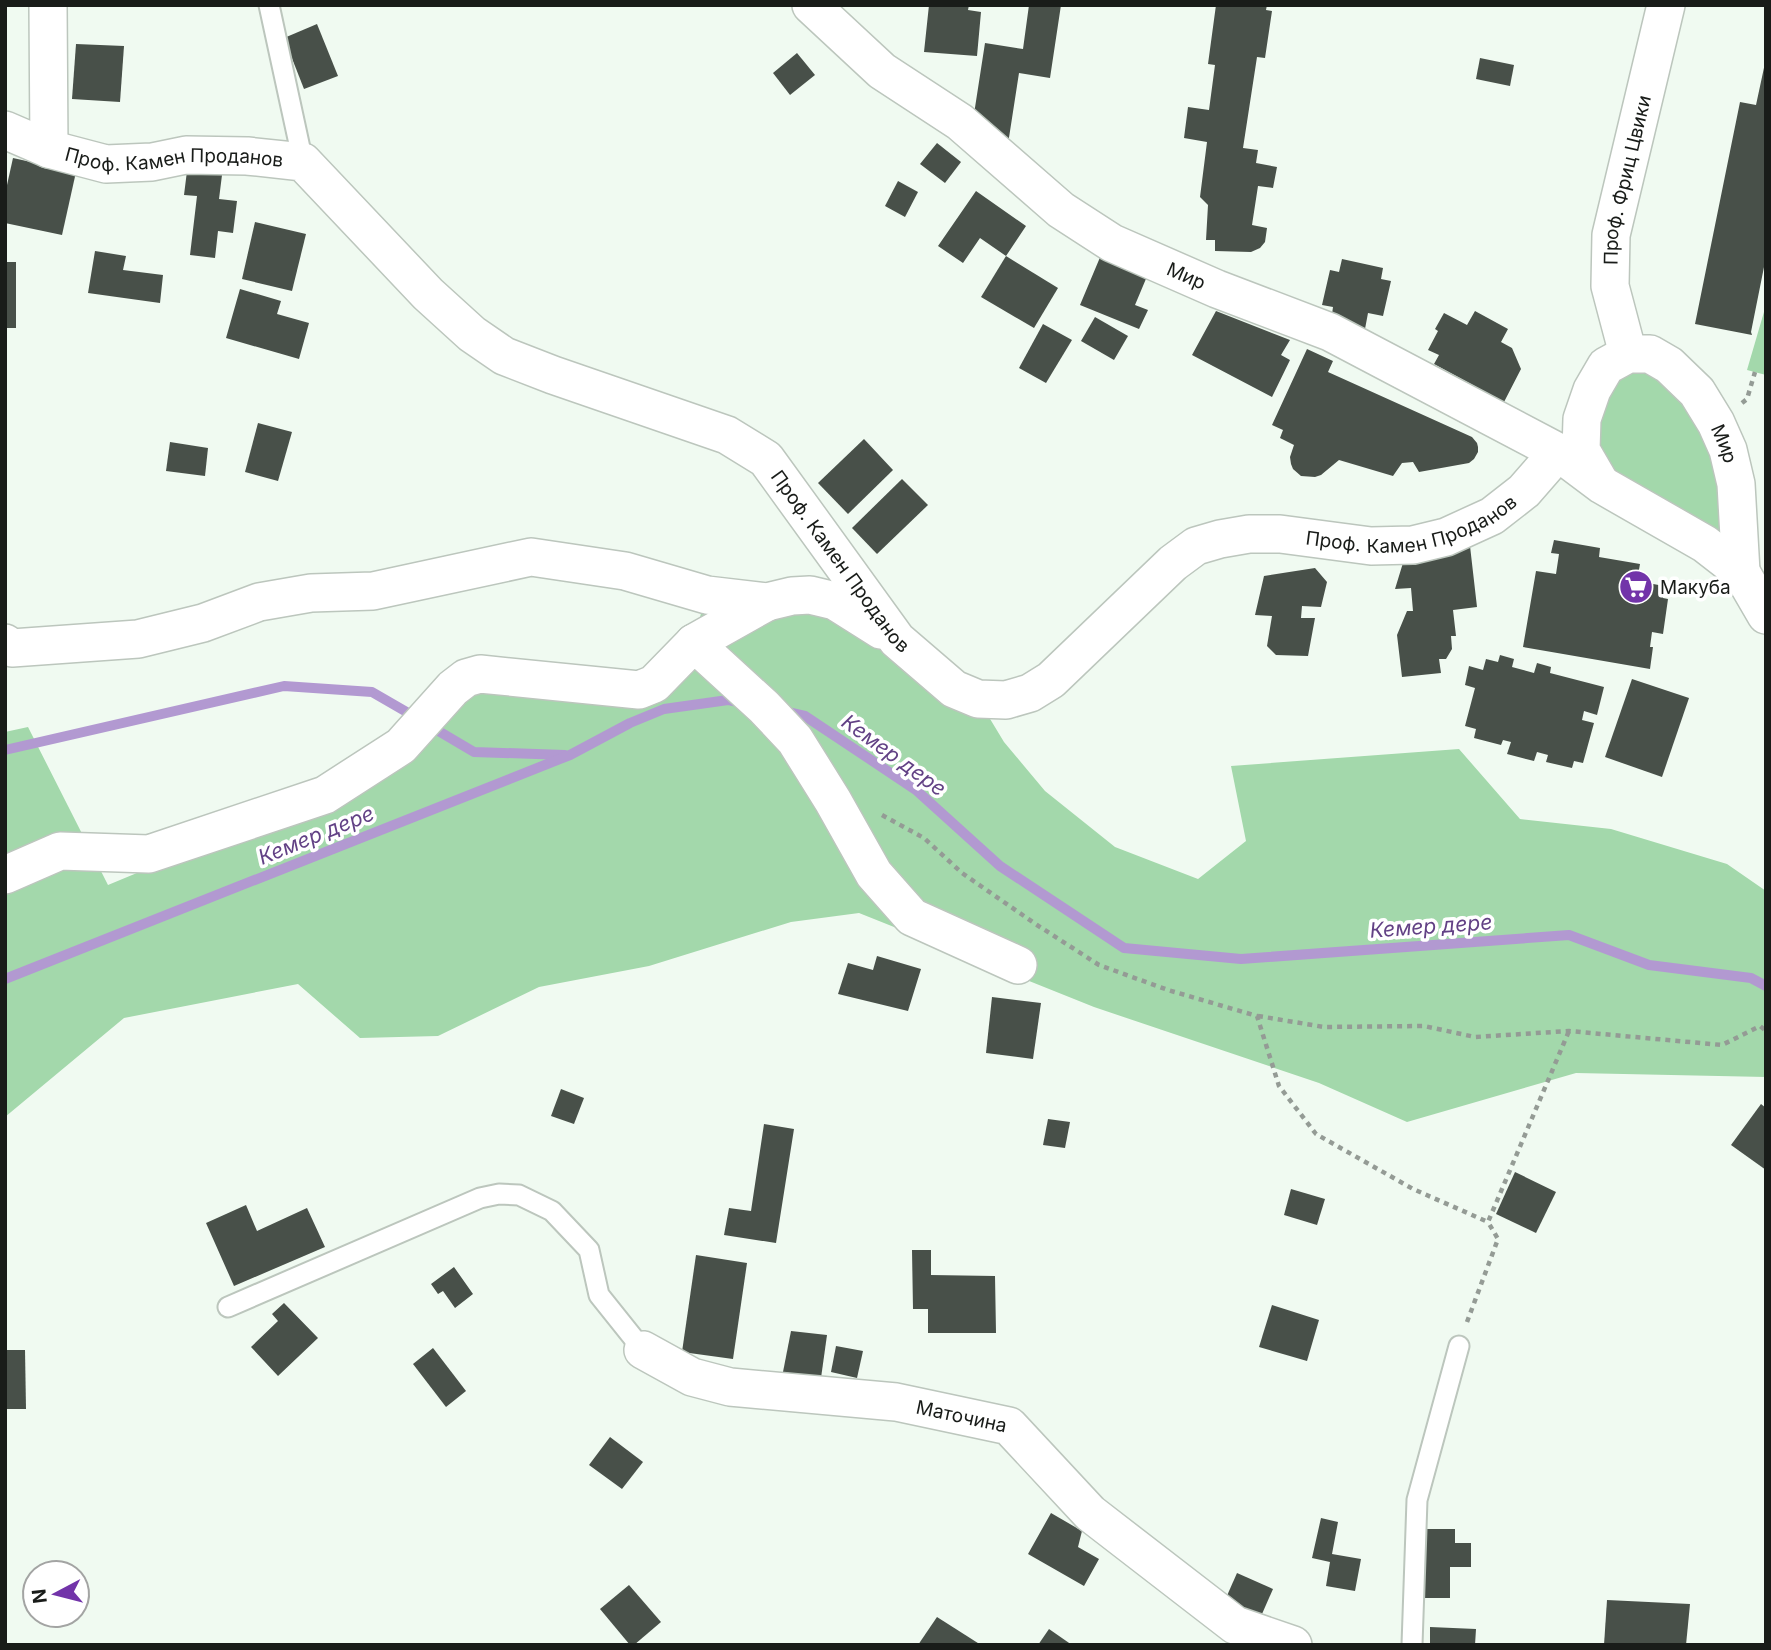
<svg xmlns="http://www.w3.org/2000/svg" width="1771" height="1650" font-family="Inter,sans-serif">
	<rect width="100%" height="100%" fill="#f0faf1"/>
	<g fill="#a3d8ab">
		<polygon points="1766,305 1766,375 1747,370"/>
		<polygon points="1628,354 1697,392 1741,572 1602,485 1582,419"/>
		<polygon points="835,601 978,699 1004,742 1045,791 1115,847 1198,879 1246,841 1231,766 1459,749 1520,819 1611,829 1727,864 1766,891 1766,1077 1576,1073 1407,1122 1319,1083 1094,1007 859,913 791,922 649,966 539,987 438,1036 360,1038 298,984 124,1018 5,1117 5,732 28,727 108,885 325,795 453,688 639,690 694,643 702,609"/>
	</g>
	<g fill="none" stroke-linecap="round" stroke-linejoin="round">
		<g stroke="#b299d1" stroke-width="10">
			<polyline points="783,711 805,716 916,790 1000,866 1124,948 1241,959 1569,935 1649,965 1751,978 1766,986"/>
			<polyline points="430,726 474,752 565,755"/>
			<polyline points="5,750 284,686 372,692 417,718"/>
			<polyline points="5,979 570,755 630,723 664,709 728,700 741,703"/>
		</g>
	</g>
	<g fill="#485049">
		<polygon points="929,5 969,5 968,10 981,12 977,56 924,52"/>
		<polygon points="1029,5 1061,5 1050,78 1019,73 1008,144 974,114 985,43 1023,49"/>
		<polygon points="1216,5 1267,5 1266,10 1272,11 1265,58 1257,57 1243,148 1258,150 1256,163 1277,167 1273,188 1258,186 1252,225 1267,228 1265,242 1260,248 1251,252 1215,251 1215,240 1206,240 1208,205 1200,197 1207,142 1184,138 1188,107 1209,110 1215,65 1208,64"/>
		<polygon points="317,24 338,76 304,89 284,38"/>
		<polygon points="76,44 124,46 120,102 72,99"/>
		<polygon points="797,53 815,75 790,95 773,73"/>
		<polygon points="1480,58 1514,65 1510,86 1476,79"/>
		<polygon points="1765,63 1766,63 1766,257 1751,332 1752,335 1695,324 1740,102 1756,105"/>
		<polygon points="937,143 961,162 945,183 920,164"/>
		<polygon points="13,158 76,172 62,235 5,223 5,194"/>
		<polygon points="188,163 223,167 219,199 237,201 233,233 218,231 215,258 190,255 197,196 184,195"/>
		<polygon points="898,181 918,192 905,217 885,206"/>
		<polygon points="976,191 1026,226 1006,256 980,238 963,263 938,246"/>
		<polygon points="255,222 306,234 292,291 242,279"/>
		<polygon points="95,251 126,256 123,270 163,275 160,303 88,293"/>
		<polygon points="1101,255 1148,274 1135,305 1148,310 1139,329 1080,305"/>
		<polygon points="1006,256 1058,288 1034,328 981,297"/>
		<polygon points="1342,259 1383,268 1381,279 1391,281 1383,316 1368,313 1365,329 1331,321 1333,307 1322,305 1330,270 1339,272"/>
		<rect x="5" y="262" width="11" height="66"/>
		<polygon points="240,289 281,301 277,314 309,323 299,359 226,338"/>
		<polygon points="1216,311 1290,340 1281,355 1290,360 1272,397 1192,355"/>
		<polygon points="1475,311 1508,329 1501,342 1512,348 1521,369 1504,402 1434,364 1439,355 1428,350 1438,331 1435,329 1444,313 1467,325"/>
		<polygon points="1095,317 1128,336 1114,360 1081,341"/>
		<polygon points="1043,324 1072,340 1046,383 1019,368"/>
		<polygon points="1307,349 1333,361 1328,372 1472,437 1477,443 1478,447 1478,452 1474,459 1469,463 1419,472 1413,462 1402,463 1393,476 1339,460 1321,475 1315,477 1301,476 1293,469 1291,464 1290,457 1294,445 1280,438 1283,430 1272,425"/>
		<polygon points="258,423 292,432 278,481 245,472"/>
		<polygon points="864,439 893,470 848,514 818,483"/>
		<polygon points="170,442 208,448 205,476 166,471"/>
		<polygon points="902,479 928,505 877,554 852,528"/>
		<polygon points="1554,540 1600,548 1599,557 1640,564 1637,581 1664,586 1663,598 1668,599 1663,634 1652,632 1650,647 1653,647 1650,669 1523,647 1536,571 1556,574 1559,554 1551,553"/>
		<polygon points="1470,546 1477,607 1453,610 1456,636 1451,636 1452,649 1446,659 1439,659 1441,673 1402,677 1397,635 1407,611 1413,611 1411,588 1395,589 1406,553"/>
		<polygon points="1315,568 1327,582 1321,607 1302,606 1301,618 1315,618 1308,656 1276,655 1267,646 1272,616 1255,615 1264,576"/>
		<polygon points="1500,655 1514,659 1512,667 1534,673 1537,663 1551,667 1550,673 1604,687 1597,715 1584,711 1582,720 1594,723 1583,763 1574,761 1572,768 1546,762 1548,755 1537,752 1534,761 1507,754 1511,742 1503,740 1501,745 1474,738 1476,729 1465,726 1475,688 1465,685 1469,666 1483,670 1486,659 1498,662"/>
		<polygon points="1632,679 1689,698 1662,777 1605,757"/>
		<polygon points="877,956 921,969 908,1011 838,994 848,963 873,970"/>
		<polygon points="992,997 1041,1003 1033,1059 986,1053"/>
		<polygon points="561,1089 584,1098 574,1124 551,1116"/>
		<polygon points="1761,1104 1766,1108 1766,1170 1731,1145"/>
		<polygon points="1048,1119 1070,1122 1065,1148 1043,1145"/>
		<polygon points="764,1124 794,1129 776,1243 724,1235 729,1208 751,1211"/>
		<polygon points="1515,1172 1556,1192 1536,1233 1496,1214"/>
		<polygon points="1291,1189 1325,1199 1317,1225 1284,1215"/>
		<polygon points="246,1205 257,1231 307,1208 325,1247 234,1286 206,1223"/>
		<polygon points="912,1250 931,1250 931,1275 995,1276 996,1333 928,1333 928,1309 913,1309"/>
		<polygon points="696,1255 747,1263 733,1359 682,1352"/>
		<polygon points="454,1267 473,1294 455,1308 443,1291 438,1294 431,1284"/>
		<polygon points="284,1303 318,1338 278,1376 251,1347 278,1321 272,1314"/>
		<polygon points="1272,1305 1319,1320 1307,1361 1259,1347"/>
		<polygon points="791,1331 827,1335 821,1378 783,1372"/>
		<polygon points="836,1346 863,1351 857,1378 831,1372"/>
		<polygon points="433,1348 466,1391 446,1407 413,1364"/>
		<polygon points="5,1350 25,1350 26,1409 5,1409"/>
		<polygon points="610,1437 643,1462 622,1489 589,1465"/>
		<polygon points="1051,1513 1082,1531 1078,1547 1099,1559 1084,1586 1028,1554"/>
		<polygon points="1321,1518 1338,1522 1332,1554 1361,1559 1355,1591 1326,1586 1330,1562 1312,1558"/>
		<polygon points="1425,1529 1455,1529 1455,1543 1471,1543 1471,1567 1450,1567 1450,1598 1425,1598"/>
		<polygon points="1237,1573 1273,1589 1258,1623 1222,1607"/>
		<polygon points="629,1585 661,1622 634,1645 630,1645 600,1609"/>
		<polygon points="1607,1600 1690,1604 1686,1645 1604,1645"/>
		<polygon points="937,1617 981,1645 918,1645"/>
		<polygon points="1430,1627 1476,1629 1475,1645 1430,1645"/>
		<polygon points="1049,1629 1072,1645 1038,1645"/>
	</g>
	<g fill="none" stroke-linecap="round" stroke-linejoin="round">
		<g stroke="#bcc6bd" stroke-width="23">
			<g id="service">
				<polyline points="269,5 303,162"/>
				<polyline points="228,1307 480,1198 499,1194 519,1195 552,1211 589,1250 599,1295 643,1350"/>
				<polyline points="1412,1645 1417,1500 1459,1346"/>
			</g>
		</g>
		<g stroke="#bcc6bd" stroke-width="40">
			<g id="minor">
				<polyline points="48,5 49,149"/>
				<path id="s1" d="M811,5L882,71L960,122L1061,210L1112,243L1217,289L1330,332L1558,452L1602,485L1705,544L1741,572L1766,615"/>
				<path id="s2" d="M5,130L49,149L106,164L152,162L186,155L247,156L303,162L428,294L472,334L504,356L553,375L727,435L766,459L897,640L954,689L978,699L1006,700L1030,693L1051,680L1173,563L1196,546L1220,539L1249,534H1280L1371,546L1413,545L1446,537L1492,516L1524,491L1558,452"/>
				<path id="s3" d="M1628,354L1610,286L1611,235L1666,5"/>
				<path id="s4" d="M1599,481L1581,450L1582,419L1592,390L1606,366L1628,354H1650L1669,365L1697,392L1716,423L1728,450L1736,484L1741,572"/>
				<polyline points="5,643 12,648 138,639 203,623 259,602 311,593 373,591 531,557 625,571 707,595 767,602 792,596 810,595 835,601 881,630"/>
				<polyline points="694,643 767,602"/>
				<polyline points="5,875 60,851 149,854 325,795 401,746 453,688 466,678 480,674 639,690 654,684 694,643 764,707 795,740 833,801 874,874 912,917 1018,965"/>
				<path id="s5" d="M643,1350L692,1377L730,1387L896,1402L1009,1426L1090,1513L1235,1625L1293,1645"/>
			</g>
		</g>
		<g stroke="#949b95" stroke-width="4.5" stroke-dasharray="5 5" stroke-linecap="butt">
			<polyline points="1742,403 1747,399 1755,372"/>
			<polyline points="882,815 924,838 962,873 1037,925 1099,965 1168,990 1257,1016 1279,1086 1316,1134 1413,1189 1488,1222"/>
			<polyline points="1258,1016 1324,1027 1424,1026 1475,1037 1569,1031 1722,1045 1760,1026 1766,1031"/>
			<polyline points="1467,1322 1498,1239 1488,1222 1569,1031"/>
		</g>
		<use href="#service" stroke="#fff" stroke-width="19"/>
		<use href="#minor" stroke="#fff" stroke-width="37"/>
	</g>
	<defs>
		<g id="supermarket-disc" transform="scale(1.75)"><circle r="9.5" fill="#7234a9" stroke="#fff"/><path d="M-6-5.5h2.5l.6 2H6L4.5 2H-2.5L-4.4-4H-6ZM-1.5 3.2a1.3 1.3 0 1 0 .1 0ZM3 3.2a1.3 1.3 0 1 0 .1 0Z" fill="#fff"/></g>
	</defs>
	<g fill-rule="evenodd">
		<use href="#supermarket-disc" x="1636" y="587"/>
	</g>
	<g text-anchor="middle" dominant-baseline="central" stroke-width="7" stroke-linejoin="round" paint-order="stroke">
		<g font-size="19" fill="#191c19" stroke="#fff">
			<text stroke="none"><textPath href="#s2" startOffset="175">Проф. Камен Проданов</textPath></text>
			<text stroke="none"><textPath href="#s3" startOffset="178">Проф. Фриц Цвики</textPath></text>
			<text stroke="none"><textPath href="#s1" startOffset="466">Мир</textPath></text>
			<text stroke="none"><textPath href="#s4" startOffset="292">Мир</textPath></text>
			<text stroke="none"><textPath href="#s2" startOffset="1689">Проф. Камен Проданов</textPath></text>
			<text stroke="none"><textPath href="#s2" startOffset="994">Проф. Камен Проданов</textPath></text>
			<text stroke="none"><textPath href="#s5" startOffset="329">Маточина</textPath></text>
		</g>
		<g font-size="19" fill="#191c19" stroke="#fff" text-anchor="start">
			<text x="1660" y="587">Макуба</text>
		</g>
		<g font-size="21" font-style="italic" fill="#624185" stroke="#fff">
			<text transform="translate(894 755) rotate(36)">Кемер дере</text>
			<text transform="translate(316 835) rotate(-22)">Кемер дере</text>
			<text transform="translate(1431 926) rotate(-4)">Кемер дере</text>
		</g>
	</g>
	<rect width="1771" height="1650" fill="none" stroke="#191c19" stroke-width="14"/>
	<g transform="translate(56 1594) rotate(263)"><circle r="33" fill="#ffffff" stroke="#a3a4a3" stroke-width="2"/>
	<path d="M0-5L12 26L0 18L-12 26Z" fill="#7234a9"/>
	<text y="-10" font-size="19" font-weight="bold" text-anchor="middle" fill="#191c19">N</text>
	</g>
</svg>
